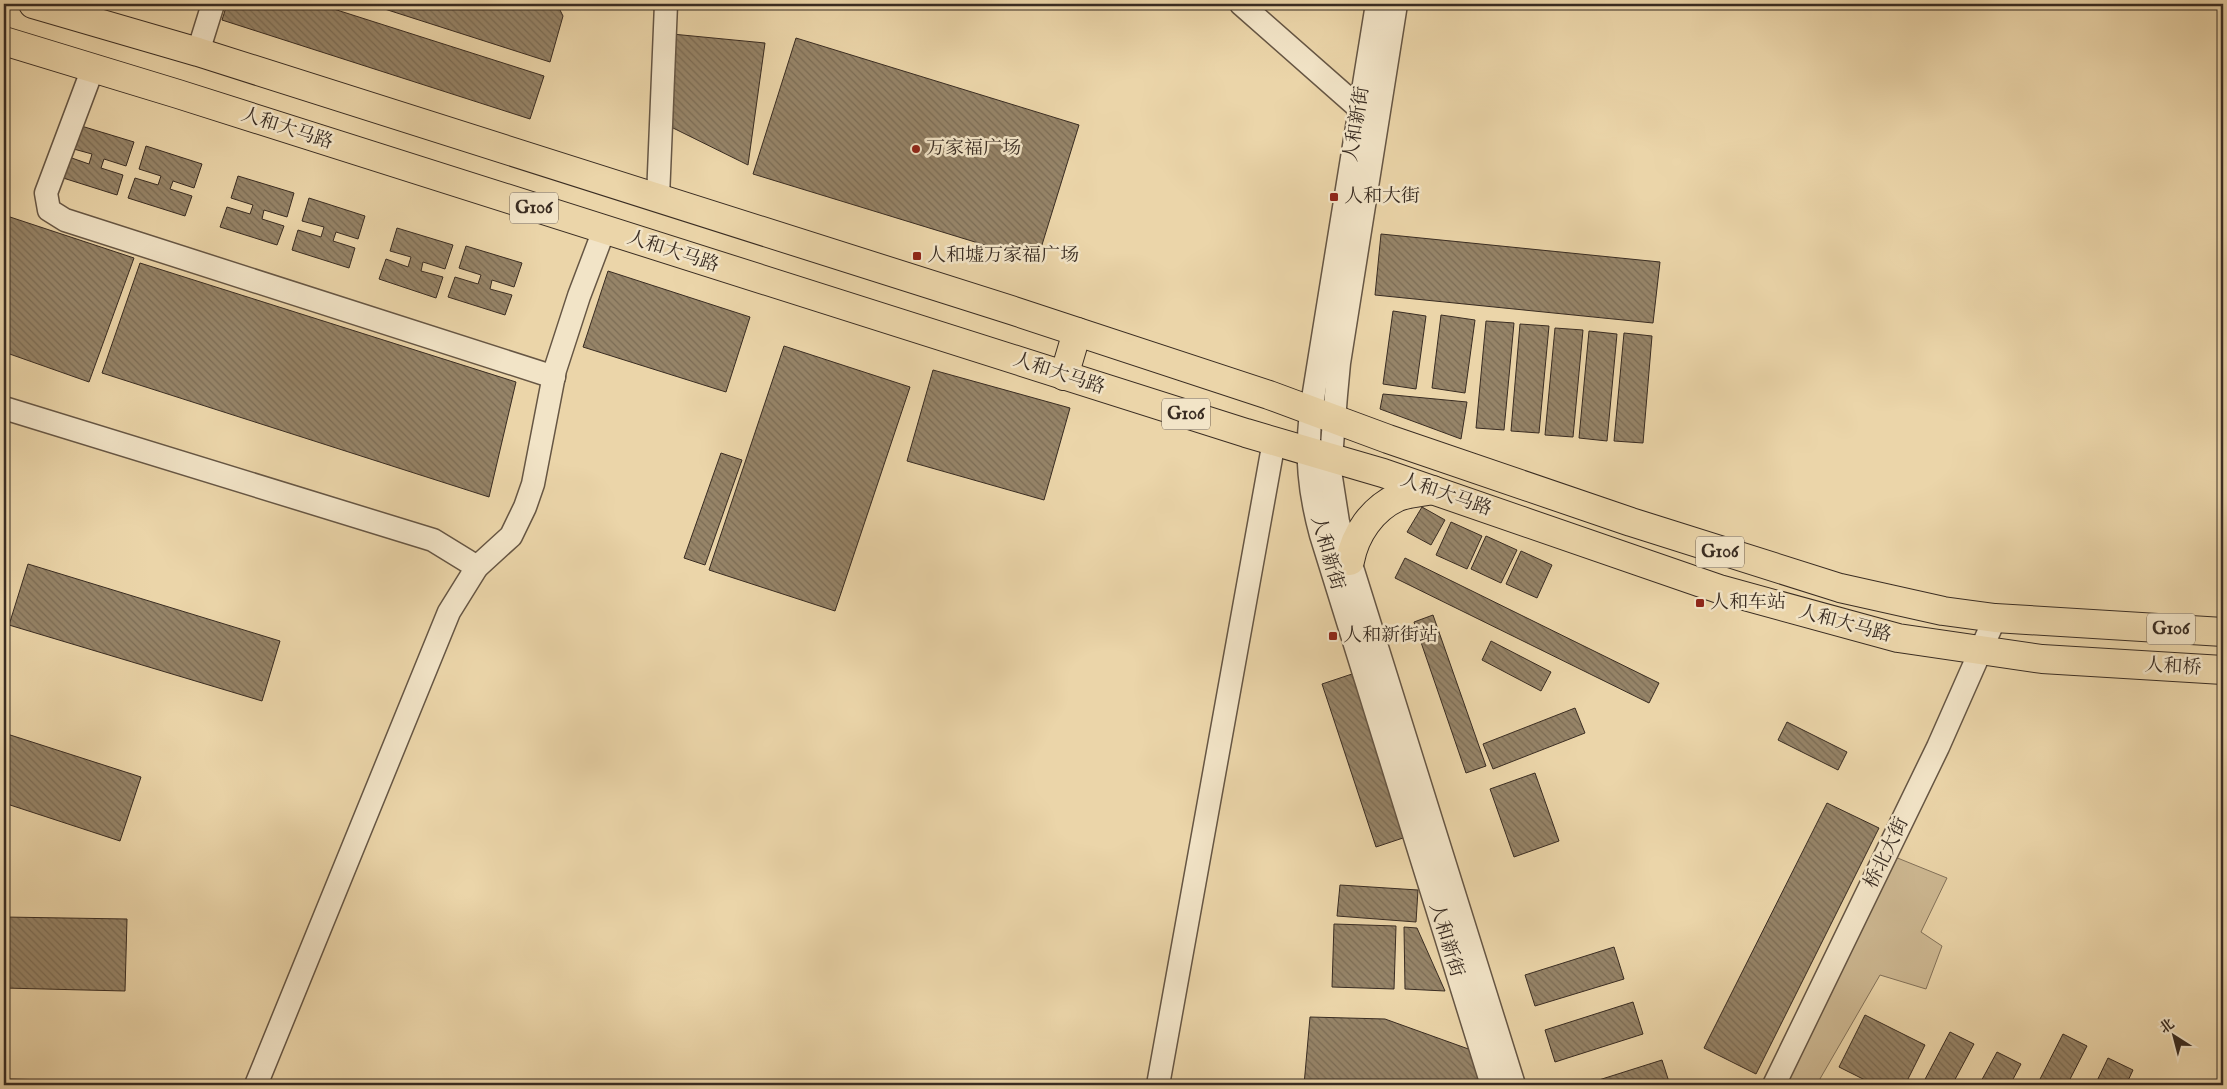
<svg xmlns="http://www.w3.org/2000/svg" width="2227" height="1089" font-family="'IM FELL English','Noto Serif SC',serif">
	<defs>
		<pattern id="building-back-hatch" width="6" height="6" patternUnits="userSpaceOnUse" patternTransform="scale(1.25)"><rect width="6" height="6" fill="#968468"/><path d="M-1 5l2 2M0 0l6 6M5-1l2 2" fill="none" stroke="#7b6c55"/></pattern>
	</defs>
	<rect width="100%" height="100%" fill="#ebd5a9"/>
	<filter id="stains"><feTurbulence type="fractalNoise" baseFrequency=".004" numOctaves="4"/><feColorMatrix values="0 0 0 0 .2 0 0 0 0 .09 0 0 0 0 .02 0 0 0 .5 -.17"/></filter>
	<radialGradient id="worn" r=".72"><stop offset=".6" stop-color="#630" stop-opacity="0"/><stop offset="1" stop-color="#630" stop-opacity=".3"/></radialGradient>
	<polygon fill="#cdb892" stroke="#83725a" points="1895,857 1947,878 1921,932 1942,946 1926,989 1880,975 1817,1084 1819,1085 1783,1085"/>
	<g fill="url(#building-back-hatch)" stroke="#392c22">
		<polygon points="227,4 318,4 544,76 530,119 222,20"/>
		<polygon points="369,4 557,4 563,16 550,62"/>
		<polygon points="672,34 765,43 748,165 667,125"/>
		<polygon points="796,38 1079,125 1037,261 753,174"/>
		<polygon points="78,125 134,142 126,166 104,159 101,168 123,175 117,195 60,177 66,156 89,164 92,154 70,148"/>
		<polygon points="146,146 202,164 194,188 173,181 170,189 192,196 185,216 128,198 135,178 158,185 161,176 139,169"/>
		<polygon points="238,176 294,193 287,217 264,210 262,219 284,226 277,245 220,227 227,207 250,214 253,205 231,198"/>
		<polygon points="309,198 365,216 358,239 336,232 333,241 355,248 349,268 292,250 298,230 321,237 324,227 302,221"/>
		<polygon points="4,215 134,258 89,382 4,352"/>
		<polygon points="397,228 453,245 445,269 423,262 421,271 443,277 436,298 379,279 386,259 408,267 411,257 390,251"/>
		<polygon points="1381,234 1660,262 1653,323 1375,295"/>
		<polygon points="466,246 522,263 514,287 492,280 490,289 512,295 505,315 448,297 455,277 478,284 481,275 459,268"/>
		<polygon points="140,263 516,382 489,497 102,373"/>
		<polygon points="608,271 750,317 726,392 583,347"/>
		<polygon points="1393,311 1426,316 1416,389 1383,384"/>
		<polygon points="1441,315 1475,320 1465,393 1432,388"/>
		<polygon points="1486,321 1514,323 1504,430 1476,428"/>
		<polygon points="1520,324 1549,326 1539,433 1511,431"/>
		<polygon points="1555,328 1583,330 1573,437 1545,435"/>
		<polygon points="1589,331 1617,334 1607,441 1579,438"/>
		<polygon points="1624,333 1652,336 1643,443 1614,441"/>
		<polygon points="784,346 910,387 835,611 709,570"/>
		<polygon points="933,370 1070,408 1044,500 907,461"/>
		<polygon points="1383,394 1467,402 1461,439 1380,409"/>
		<polygon points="721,453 742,460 705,565 684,558"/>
		<polygon points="1422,507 1445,520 1431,545 1407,532"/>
		<polygon points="1451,522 1482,536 1467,569 1436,555"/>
		<polygon points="1486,536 1517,550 1501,583 1471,569"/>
		<polygon points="1521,551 1552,565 1537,598 1506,584"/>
		<polygon points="1405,558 1659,683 1649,703 1395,578"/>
		<polygon points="28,564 280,641 262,701 9,625"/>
		<polygon points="1433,615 1486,766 1466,773 1414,622"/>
		<polygon points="1491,641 1551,672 1541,691 1482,660"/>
		<polygon points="1352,674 1406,837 1376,847 1322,684"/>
		<polygon points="1575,708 1585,733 1493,769 1483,744"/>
		<polygon points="1787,722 1847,752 1838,770 1778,740"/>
		<polygon points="4,733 141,777 120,841 4,803"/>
		<polygon points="1535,773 1559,841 1514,857 1490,789"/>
		<polygon points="1827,803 1879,828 1756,1074 1704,1048"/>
		<polygon points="1340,885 1418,890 1416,922 1337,916"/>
		<polygon points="4,917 127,919 125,991 4,988"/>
		<polygon points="1334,924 1396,926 1394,989 1332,987"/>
		<polygon points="1404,927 1417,928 1445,991 1405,989"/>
		<polygon points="1614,947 1624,979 1535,1006 1525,975"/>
		<polygon points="1633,1002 1643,1034 1555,1062 1545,1030"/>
		<polygon points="1865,1015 1925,1045 1905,1085 1875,1085 1839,1067"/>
		<polygon points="1310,1017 1385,1019 1474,1051 1485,1085 1304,1085"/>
		<polygon points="1950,1032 1974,1044 1952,1085 1922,1085"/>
		<polygon points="2063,1034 2087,1046 2067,1085 2037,1085"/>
		<polygon points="1997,1052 2021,1064 2010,1085 1979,1085"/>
		<polygon points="2108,1058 2133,1070 2126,1085 2095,1085"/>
		<polygon points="1662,1060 1670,1085 1583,1085"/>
		<polygon points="4,1079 107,1081 107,1085 4,1085"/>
	</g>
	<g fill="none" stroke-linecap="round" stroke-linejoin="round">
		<g stroke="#665644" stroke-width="25">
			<g id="minor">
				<polyline points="1241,4 1359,108"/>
				<path d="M1377,4L1311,411C1306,457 1309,491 1321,535L1492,1085"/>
				<polyline points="1396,4 1339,363 1336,395 1330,471 1338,522 1350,561 1514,1085"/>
				<polyline points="198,52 213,4"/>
				<polyline points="93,68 46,193 49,210 65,220 554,377"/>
				<polyline points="658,197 666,4"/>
				<polyline points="4,408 433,540 477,567"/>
				<polyline points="256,1085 449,612 477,567 511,536 525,507 533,484 555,370 579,296 604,230"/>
				<polyline points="1158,1085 1274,441"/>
				<polyline points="1774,1085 1938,747 1995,618"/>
			</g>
		</g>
		<g stroke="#392c22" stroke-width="30">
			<g id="highway">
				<polyline points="33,4 198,52 1014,311 1269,395 1388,439 1631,522 1840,588 1943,611 1995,618 2223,632"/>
				<polyline points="4,41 178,94 1246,433 1383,473 1719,589 1898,638 2042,659 2223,670"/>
				<polyline points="1064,376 1077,332"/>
				<path d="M1350,561C1355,534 1372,509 1398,497C1408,493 1422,492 1433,490"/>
			</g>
		</g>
		<use href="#minor" stroke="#f2e4c7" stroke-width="22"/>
		<use href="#highway" stroke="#ebd5a9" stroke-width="28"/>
	</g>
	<g fill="#8f2418" stroke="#f2e4c7" stroke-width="2">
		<circle cx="916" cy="149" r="5"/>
		<rect x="1329" y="192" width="10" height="10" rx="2.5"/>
		<rect x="912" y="251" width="10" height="10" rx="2.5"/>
		<rect x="1695" y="598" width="10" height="10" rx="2.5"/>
		<rect x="1328" y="631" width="10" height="10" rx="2.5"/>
	</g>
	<g text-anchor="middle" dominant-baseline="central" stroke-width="5" stroke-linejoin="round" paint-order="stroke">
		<g fill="#f2e4c7" stroke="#706354" stroke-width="1">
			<rect x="510" y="192.5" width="48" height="31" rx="4"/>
			<rect x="1162" y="398.5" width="48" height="31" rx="4"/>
			<rect x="1696" y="536.5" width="48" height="31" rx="4"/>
			<rect x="2147" y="613.5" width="48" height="31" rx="4"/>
		</g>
		<g font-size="18" font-weight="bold" fill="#392c22">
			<text x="534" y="208">G106</text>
			<text x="1186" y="414">G106</text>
			<text x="1720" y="552">G106</text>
			<text x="2171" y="629">G106</text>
		</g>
		<g font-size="19" fill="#392c22" stroke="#f2e4c7">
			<text transform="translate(1357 124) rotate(-81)">人和新街</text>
			<text transform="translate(287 129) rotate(18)">人和大马路</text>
			<text transform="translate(673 252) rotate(18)">人和大马路</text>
			<text transform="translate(1059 374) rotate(18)">人和大马路</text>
			<text transform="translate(1446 495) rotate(19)">人和大马路</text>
			<text transform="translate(1327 553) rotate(74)">人和新街</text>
			<text transform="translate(1845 624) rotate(15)">人和大马路</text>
			<text transform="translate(2173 667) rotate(3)">人和桥</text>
			<text transform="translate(1887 853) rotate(-64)">桥北大街</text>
			<text transform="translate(1446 940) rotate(73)">人和新街</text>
		</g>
		<g font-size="19" fill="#392c22" stroke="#f2e4c7" text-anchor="start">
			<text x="926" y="149">万家福广场</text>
			<text x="1344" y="197">人和大街</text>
			<text x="927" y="256">人和墟万家福广场</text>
			<text x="1710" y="603">人和车站</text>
			<text x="1343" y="636">人和新街站</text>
		</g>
	</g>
	<rect width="2227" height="1089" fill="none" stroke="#ebd5a9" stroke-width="20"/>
	<rect x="5" y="5" width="2217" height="1079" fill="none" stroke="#392c22" stroke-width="2.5"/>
	<rect x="10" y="10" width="2207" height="1069" fill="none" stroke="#392c22"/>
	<g transform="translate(2174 1036) rotate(324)" stroke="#f2e4c7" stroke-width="4" paint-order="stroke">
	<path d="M0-4L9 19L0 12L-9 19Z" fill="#392c22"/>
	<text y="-8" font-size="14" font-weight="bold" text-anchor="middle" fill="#392c22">北</text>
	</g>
	<rect width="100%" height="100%" filter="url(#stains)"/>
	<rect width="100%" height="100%" fill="url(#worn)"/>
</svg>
